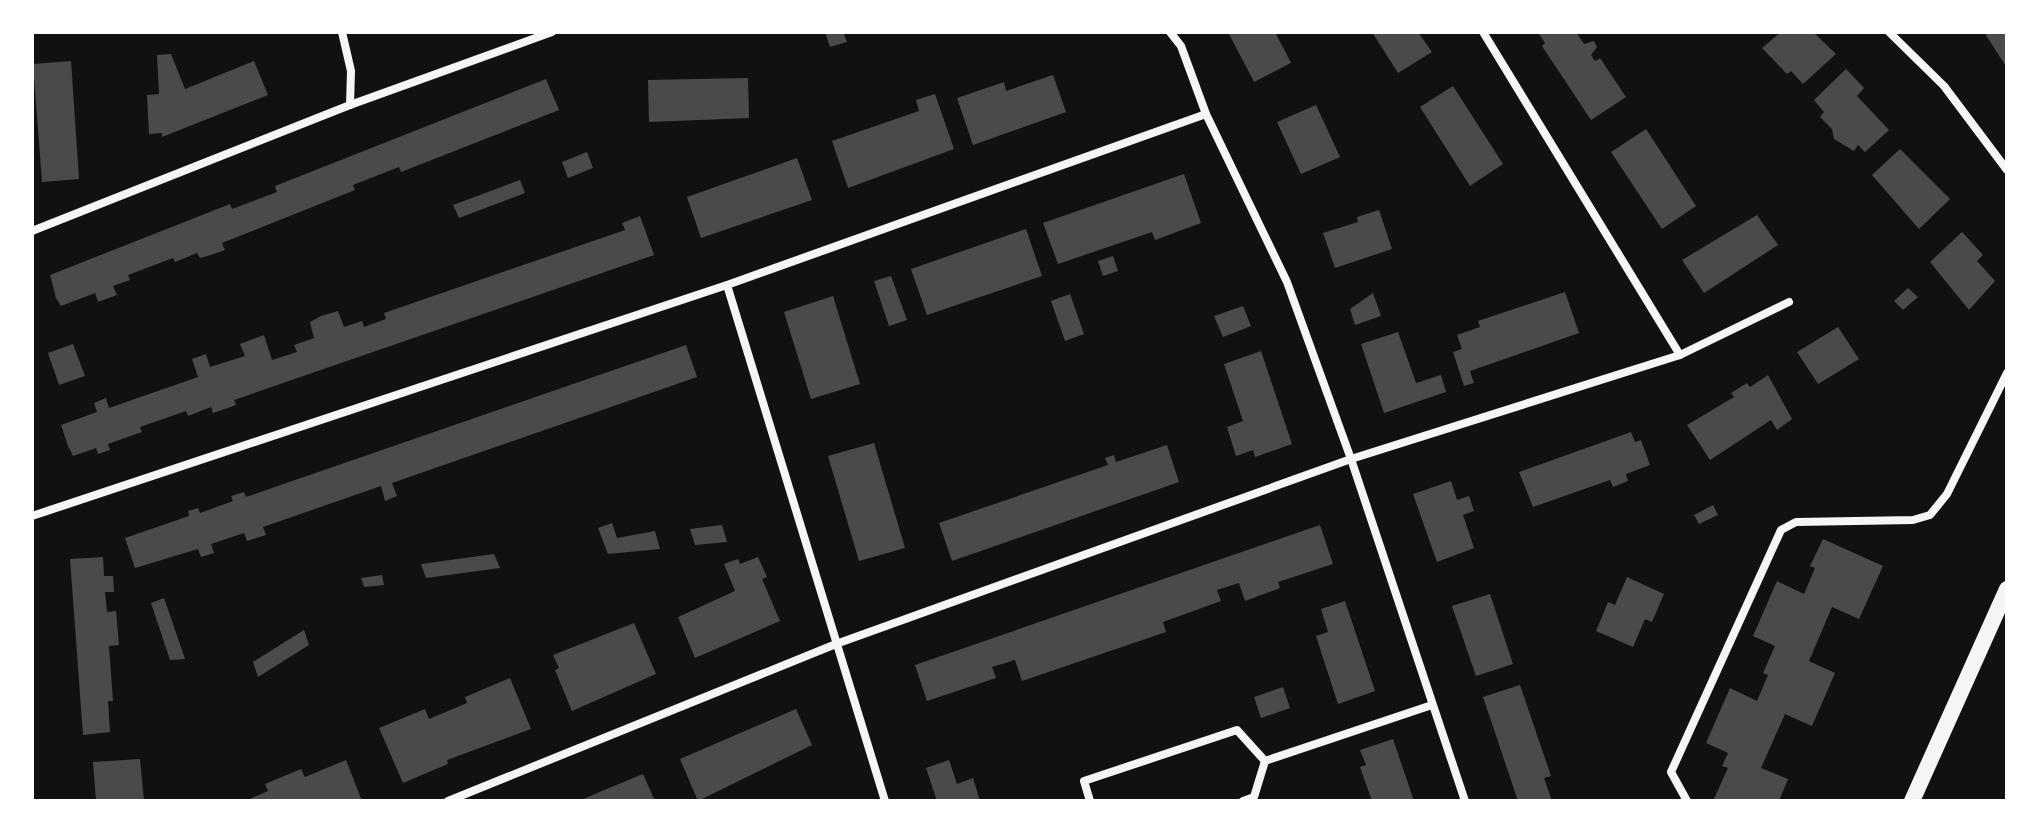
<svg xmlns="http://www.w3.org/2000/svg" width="2039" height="833" font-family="Manrope,sans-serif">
	<rect width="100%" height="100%" fill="#111"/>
	<g fill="#4a4a4a">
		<polygon points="825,32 843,32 847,42 830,47"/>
		<polygon points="1228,32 1275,32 1291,63 1254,82"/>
		<polygon points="1372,32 1418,32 1432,52 1398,73"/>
		<polygon points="1541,32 1576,32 1584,44 1594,41 1597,47 1591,55 1595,61 1600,58 1626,97 1591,120 1542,46 1545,43 1539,34"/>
		<polygon points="1781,32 1813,32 1836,54 1803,84 1791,71 1787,74 1762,48"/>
		<polygon points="1984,32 2007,32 2007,68"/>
		<polygon points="171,54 185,89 254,61 268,95 162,137 162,133 149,134 147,95 159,94 157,55"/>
		<polygon points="71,61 79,179 42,182 33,64"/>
		<polygon points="1846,69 1864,88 1857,96 1889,130 1865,152 1858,145 1854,151 1834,139 1832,129 1820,117 1824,112 1814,100"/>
		<polygon points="1053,75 1066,112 973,145 957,98 1004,82 1006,91"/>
		<polygon points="748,78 749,118 649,122 648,80"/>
		<polygon points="546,79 559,110 401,172 399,167 353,185 355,190 222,243 225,250 211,255 200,258 197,253 175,262 173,258 128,275 130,280 113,286 117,295 98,302 95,293 61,306 56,298 50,275 230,204 232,209 277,192 275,186"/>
		<polygon points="1453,86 1503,164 1470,186 1420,107"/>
		<polygon points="935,94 954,149 848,188 832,141 919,111 916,100"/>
		<polygon points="1316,105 1340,157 1301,174 1277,122"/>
		<polygon points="1646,129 1696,206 1662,229 1611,152"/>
		<polygon points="1900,149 1950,199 1919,229 1872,175"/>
		<polygon points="587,152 593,168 568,178 562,162"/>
		<polygon points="797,158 812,200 701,238 687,197"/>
		<polygon points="1184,174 1201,223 1155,240 1152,232 1058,264 1043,223"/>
		<polygon points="520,180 525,193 459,218 453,205"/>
		<polygon points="1379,210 1392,249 1335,268 1323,233 1358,222 1357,217"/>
		<polygon points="1757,215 1778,245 1704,293 1682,260"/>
		<polygon points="640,216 654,255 234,400 236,405 225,409 213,413 211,407 188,416 186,411 140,427 142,432 108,444 110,450 98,454 96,448 73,456 68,446 61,425 97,412 94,403 106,398 109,408 198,377 192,359 206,354 210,367 245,356 240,344 264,335 272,360 297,352 294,345 314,338 310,322 321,316 338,311 344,327 362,321 364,327 386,319 384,313 625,230 622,223"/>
		<polygon points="1026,229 1042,276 927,315 911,269"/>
		<polygon points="1962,232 1983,255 1977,261 1995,281 1969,310 1930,262"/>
		<polygon points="1113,256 1118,271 1103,276 1098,261"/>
		<polygon points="891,276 907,320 889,326 874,281"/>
		<polygon points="1908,288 1918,297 1903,310 1894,301"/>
		<polygon points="1565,292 1579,333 1470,371 1474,383 1464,386 1453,352 1462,349 1457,335 1480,327 1478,321"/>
		<polygon points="1373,293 1381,316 1355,325 1350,309"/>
		<polygon points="1070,294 1084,334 1065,341 1051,301"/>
		<polygon points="833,296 860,384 811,399 784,312"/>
		<polygon points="1243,306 1251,326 1223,337 1214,316"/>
		<polygon points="1838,327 1859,359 1818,384 1797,352"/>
		<polygon points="1398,332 1416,383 1441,375 1446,392 1384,413 1361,344"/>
		<polygon points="73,344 85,376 59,385 48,353"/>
		<polygon points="686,345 697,377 392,483 397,496 385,501 381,486 263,527 266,535 247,541 244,533 211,544 214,553 201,557 198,549 135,568 125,538 189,516 188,511 198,508 200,513 233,501 231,496 244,492 246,497"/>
		<polygon points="1261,351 1292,444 1255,457 1253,450 1236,456 1227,427 1243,421 1224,364"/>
		<polygon points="1768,375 1792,419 1777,430 1771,420 1710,460 1687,425 1734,397 1731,393 1747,383 1750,387"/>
		<polygon points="1631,432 1635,442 1641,440 1650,465 1626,474 1628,481 1613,487 1610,480 1533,507 1519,472"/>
		<polygon points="874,443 905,548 859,561 828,456"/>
		<polygon points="1167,445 1179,482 952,561 939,523 1108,465 1105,458 1114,455 1116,462"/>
		<polygon points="1451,481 1457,500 1469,496 1474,511 1463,515 1474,548 1437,562 1413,494"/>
		<polygon points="1713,505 1718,515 1699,524 1694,515"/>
		<polygon points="612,523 617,538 655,531 660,549 608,554 598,528"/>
		<polygon points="722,525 727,542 695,545 690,529"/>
		<polygon points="1320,525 1333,564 1278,582 1280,588 1245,601 1239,583 1217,590 1221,601 1163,622 1166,632 1022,681 1015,660 992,667 996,678 927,701 915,665"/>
		<polygon points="1823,539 1883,566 1859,619 1832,607 1809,661 1835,673 1812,726 1785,714 1761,768 1788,779 1779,801 1713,801 1728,768 1722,766 1728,753 1706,743 1730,688 1757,701 1768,675 1763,673 1775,646 1753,636 1777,581 1804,594 1815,568 1810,566"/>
		<polygon points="494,554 500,568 426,578 421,564"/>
		<polygon points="103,557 104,576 113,576 114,592 105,592 107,612 116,611 119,645 109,646 113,701 108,701 110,732 83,735 70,559"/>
		<polygon points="758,557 767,577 762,579 780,621 695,658 678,617 735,591 724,564 738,559 740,564"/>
		<polygon points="382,575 384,585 364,587 361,578"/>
		<polygon points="1627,577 1664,594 1652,622 1645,619 1633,647 1596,631 1608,602 1615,605"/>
		<polygon points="1490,594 1513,664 1476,676 1452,606"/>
		<polygon points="164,598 173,624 185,659 170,660 151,603"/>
		<polygon points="1345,601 1375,691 1338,704 1316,636 1328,632 1321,609"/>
		<polygon points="634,623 656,674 572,711 555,670 559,668 553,655"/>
		<polygon points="304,630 309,645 258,677 253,662"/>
		<polygon points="510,678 531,729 447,760 448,764 403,783 379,728 425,709 429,719 467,703 465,697"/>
		<polygon points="1520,685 1551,776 1544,778 1552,801 1518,801 1483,697"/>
		<polygon points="1283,687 1290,708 1261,718 1254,697"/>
		<polygon points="796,709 812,745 698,801 680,759"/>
		<polygon points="1393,739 1414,801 1372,801 1360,767 1366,765 1360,750"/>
		<polygon points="140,759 144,801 96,801 93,762"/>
		<polygon points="346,760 362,801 245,801 268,791 265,784 301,769 305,777"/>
		<polygon points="949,760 957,784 973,778 980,801 937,801 926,768"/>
		<polygon points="643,774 655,801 579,801 602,791"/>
	</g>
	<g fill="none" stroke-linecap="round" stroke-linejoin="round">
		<g stroke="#f5f5f5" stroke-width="8">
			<polyline points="342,32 351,71 350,105"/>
			<polyline points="1170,32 1181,46 1206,114 1287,282 1351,459 1465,801"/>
			<polyline points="1483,32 1680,355"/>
			<polyline points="1889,32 1944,86 2007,170"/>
			<polyline points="32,231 350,105 552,32"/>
			<polyline points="727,285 885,801"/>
			<polyline points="32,516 727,285 1206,114"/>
			<polyline points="1265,761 1432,705"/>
			<polyline points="448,801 836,644 1351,459 1680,355 1789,302"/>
			<polyline points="1090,801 1084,781 1237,730 1265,761"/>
			<polyline points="1243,801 1254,797 1265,761"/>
			<polyline points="1687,801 1671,772 1781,530 1796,522 1913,520 1930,515 1947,494 2007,373"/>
		</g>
		<polyline stroke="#f5f5f5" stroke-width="16" points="1912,801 2007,589"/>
	</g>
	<rect width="2039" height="833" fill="none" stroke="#ffffff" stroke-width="68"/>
</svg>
